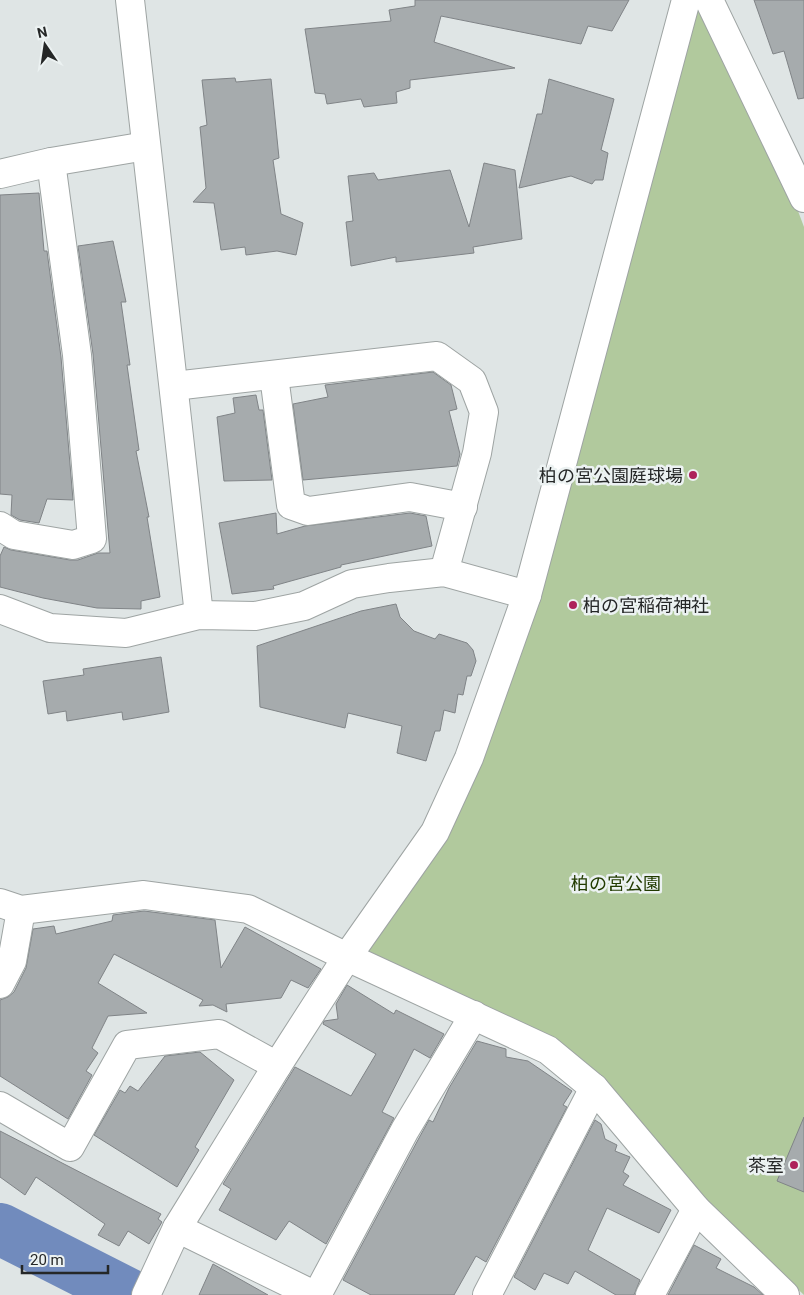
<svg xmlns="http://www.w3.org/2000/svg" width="804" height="1295" font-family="Roboto,'Noto Sans JP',sans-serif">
	<rect width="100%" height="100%" fill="#dfe5e5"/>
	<polygon fill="#b1c99d" points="694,0 798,211 804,227 804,1295 702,1197 594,1088 347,957 435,832 527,595"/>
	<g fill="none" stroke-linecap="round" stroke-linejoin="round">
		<polyline stroke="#718bbd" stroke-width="52" points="0,1229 130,1295"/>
	</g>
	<g fill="#a6abad" stroke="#808487">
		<polygon points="415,0 629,0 612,31 588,26 581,44 441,16 434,42 515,68 410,80 410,88 396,92 397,103 364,107 361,99 327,104 325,94 315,93 305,29 391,21 389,10 415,6"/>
		<polygon points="754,0 804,0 804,98 798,99 784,51 773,54"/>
		<polygon points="235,78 236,82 271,79 279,158 273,160 281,214 303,223 296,255 277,251 246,255 245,247 221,250 214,203 193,202 206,188 200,127 207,125 202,80"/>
		<polygon points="549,79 614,99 601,150 608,153 603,180 595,180 592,184 571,176 519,188 537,114 542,114"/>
		<polygon points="484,163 515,170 522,239 473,247 474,253 396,262 396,257 351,266 346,222 353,221 348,176 374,173 378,180 450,170 469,227"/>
		<polygon points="39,193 44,251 47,251 61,357 73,500 47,499 39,523 20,520 11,515 12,495 0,494 0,195"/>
		<polygon points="113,241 126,302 121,302 130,365 127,365 139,450 136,451 149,517 147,517 160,597 141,601 141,609 97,608 43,598 0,587 0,556 4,547 11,550 70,560 78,560 98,553 110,553 93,354 78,246"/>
		<polygon points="433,372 451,385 457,409 449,411 460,454 457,466 303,480 293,404 328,397 325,385"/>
		<polygon points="256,395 259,410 263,410 272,480 224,481 217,417 235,413 233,398"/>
		<polygon points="276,513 277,534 305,526 410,513 426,516 432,546 341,565 341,567 273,586 274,589 232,594 219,523"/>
		<polygon points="396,604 400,617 414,631 435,639 439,634 467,643 473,650 476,661 471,676 467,676 463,695 458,694 455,713 444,710 440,731 435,731 426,761 397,753 402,726 348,713 345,728 260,707 257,646 361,611"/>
		<polygon points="161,657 169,712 123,720 122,712 67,721 66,711 48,714 43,681 84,675 83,669"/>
		<polygon points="144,911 215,920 221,968 245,927 321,969 308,988 291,980 281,998 226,1004 227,1012 213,1005 199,1006 203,1000 114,954 98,983 147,1013 108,1016 92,1048 98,1053 86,1071 92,1075 68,1119 0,1076 0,1000 8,997 14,992 26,968 33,929 54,926 56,934 112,921 113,915"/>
		<polygon points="347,985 394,1014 396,1010 444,1034 430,1058 414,1049 382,1112 394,1118 326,1244 289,1221 276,1240 219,1210 231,1189 223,1184 295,1067 351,1096 376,1054 323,1024 324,1021 338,1019 336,1004"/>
		<polygon points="477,1041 506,1049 506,1057 528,1061 572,1091 563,1105 567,1107 486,1262 476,1256 454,1295 371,1295 343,1280 419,1138 429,1120 433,1122 449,1088"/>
		<polygon points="200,1052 234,1080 195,1147 199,1150 177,1187 94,1135 120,1090 125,1093 130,1086 138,1091 165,1056"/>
		<polygon points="804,1117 804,1192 777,1181"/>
		<polygon points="595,1120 601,1124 605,1139 617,1145 615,1151 630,1157 623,1172 629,1176 623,1185 671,1210 659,1233 607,1208 588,1250 640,1280 634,1295 616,1295 575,1271 568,1284 544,1273 535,1290 514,1277"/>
		<polygon points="0,1131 161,1214 158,1219 162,1222 149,1244 128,1231 119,1246 98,1235 105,1224 36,1177 25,1195 0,1177"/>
		<polygon points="694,1245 721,1259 716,1268 754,1287 763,1295 668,1295"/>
		<polygon points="213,1264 268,1295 199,1295"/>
	</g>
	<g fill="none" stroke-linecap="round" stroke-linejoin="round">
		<g stroke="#9ea4a3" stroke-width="30">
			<g id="minor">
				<polyline points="130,0 199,615"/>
				<polyline points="709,0 804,198"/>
				<polyline points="0,174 51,162 146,146"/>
				<polyline points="274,376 291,505 308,511 410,497 463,507"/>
				<polyline points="174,386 437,356 472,381 484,412 477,453 444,572"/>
				<polyline points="0,526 14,535 73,545 92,539 77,355 51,162"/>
				<polyline points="0,609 50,628 126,633 199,615 255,616 304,606 352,584 389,578 444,572 527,595"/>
				<polyline points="0,903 21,910 144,895 248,909 347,957 548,1050 594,1088 696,1209 785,1295"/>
				<polyline points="0,984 12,961 21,910"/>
				<polyline points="0,1106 70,1147 127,1045 219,1034 277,1066"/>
				<polyline points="177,1228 314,1295"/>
				<polyline points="146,1295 177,1228 277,1066 347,957 435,832 469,758 527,595 686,0"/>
				<polyline points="317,1295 405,1130 474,1015"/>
				<polyline points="487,1295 594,1088"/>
				<polyline points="650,1295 696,1209"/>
			</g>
		</g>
		<use href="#minor" stroke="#fff" stroke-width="28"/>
	</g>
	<g fill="#ae215b" stroke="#ecf2f2" stroke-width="2">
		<circle cx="693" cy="475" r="5"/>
		<circle cx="573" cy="605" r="5"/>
		<circle cx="794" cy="1165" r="5"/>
	</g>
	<g text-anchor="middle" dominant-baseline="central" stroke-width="5" stroke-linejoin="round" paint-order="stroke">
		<g font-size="18" fill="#252727" stroke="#ecf2f2" text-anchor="end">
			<text x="683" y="475">柏の宮公園庭球場</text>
			<text x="583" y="605" text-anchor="start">柏の宮稲荷神社</text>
			<text x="784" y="1165">茶室</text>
		</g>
		<g font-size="18" fill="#223b00" stroke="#ecf2f2">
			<text x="616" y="883">柏の宮公園</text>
		</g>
	</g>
	<g transform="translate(45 45) rotate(347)" stroke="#ecf2f2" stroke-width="4" paint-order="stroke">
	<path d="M0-4L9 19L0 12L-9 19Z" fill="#252727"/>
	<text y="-8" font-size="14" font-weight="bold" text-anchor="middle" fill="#252727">N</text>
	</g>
	<path d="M22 1265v8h86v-8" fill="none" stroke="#252727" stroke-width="2.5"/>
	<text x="30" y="1265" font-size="15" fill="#252727" stroke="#ecf2f2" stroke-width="4" paint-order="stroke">20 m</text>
</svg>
